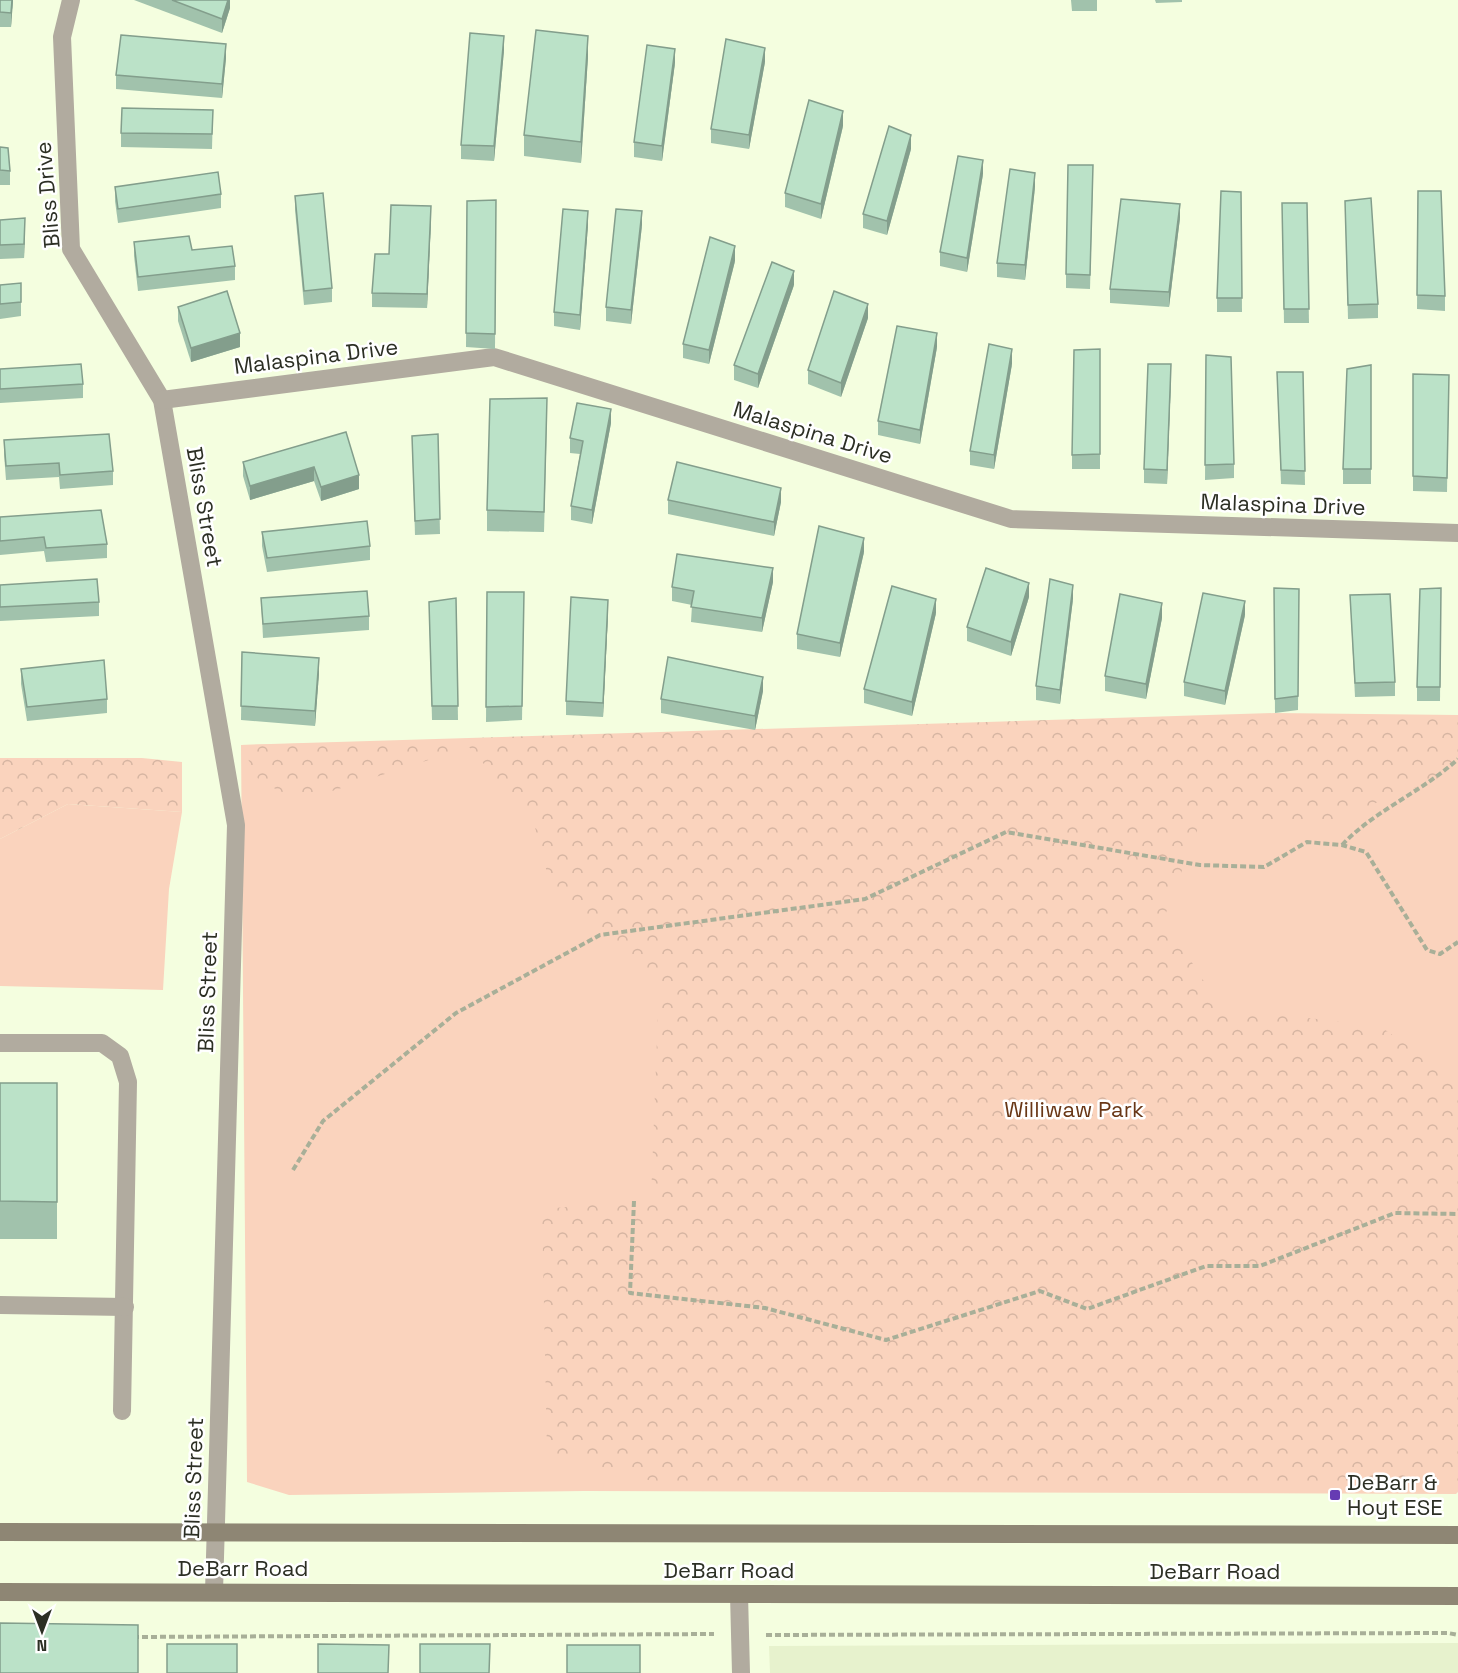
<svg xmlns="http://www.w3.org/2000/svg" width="1458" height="1673" font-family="'Space Grotesk',sans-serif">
	<defs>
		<pattern id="forest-crowns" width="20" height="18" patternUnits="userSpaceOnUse" patternTransform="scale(1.5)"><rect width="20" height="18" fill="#fad3bd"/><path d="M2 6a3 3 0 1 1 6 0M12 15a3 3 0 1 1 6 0" fill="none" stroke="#d6b5a2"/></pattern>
	</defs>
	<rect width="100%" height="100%" fill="#f4fedf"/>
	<polygon fill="#e7f2cd" points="1458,1643 1458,1673 770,1673 769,1646"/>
	<g fill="#fad3bd">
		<polygon points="1458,716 1458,1492 1456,1494 584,1491 289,1495 247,1482 241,745"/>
		<polygon points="68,804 182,812 169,889 163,990 0,986 0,839"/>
	</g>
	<g fill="url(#forest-crowns)">
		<polygon points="1275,713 1458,715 1458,771 1332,820 1201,820 1164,918 1220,1007 1381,1027 1458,1081 1458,1482 652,1481 547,1452 542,1209 651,1200 659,983 549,880 533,820 469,747 301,801 259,781 241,745"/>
		<polygon points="0,758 142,758 182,762 182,812 68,804 0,839"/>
	</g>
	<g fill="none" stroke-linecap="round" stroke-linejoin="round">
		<g stroke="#a8af98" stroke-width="4" stroke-dasharray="6 3" stroke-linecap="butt">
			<path d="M1342,845C1375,810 1422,792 1458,759"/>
			<polyline points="293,1170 323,1121 456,1013 600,935 865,899 1006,832 1200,865 1264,867 1307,842 1342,845 1366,852 1427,950 1440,954 1458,942"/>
			<polyline points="634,1201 630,1293 765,1308 886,1340 1040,1291 1087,1309 1206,1266 1260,1266 1395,1213 1458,1214"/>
			<polyline points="766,1635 1448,1633 1458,1635"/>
			<polyline points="133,1637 714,1634"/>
		</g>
		<g stroke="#b1ab9f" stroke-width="18">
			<polyline points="0,1043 102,1043 120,1056 128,1082 122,1411"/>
			<polyline points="0,1305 125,1307"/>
		</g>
		<g stroke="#b1ab9f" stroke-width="18">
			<polyline points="71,0 62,37 71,249 162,400 236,825 214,1592"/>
			<polyline points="162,400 494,357 1011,519 1458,533"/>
			<polyline points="739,1594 741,1673"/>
		</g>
		<g stroke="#8e8674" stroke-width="18">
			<polyline points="0,1532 1458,1535"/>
			<polyline points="0,1592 1458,1596"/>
		</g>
	</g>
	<g fill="#a1c2ac">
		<polygon points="0,0 13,0 11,27 0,27"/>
		<polygon points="134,0 230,0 230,8 222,33"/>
		<polygon points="1071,0 1097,0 1097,11 1072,11"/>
		<polygon points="1155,0 1182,0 1182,2 1156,3"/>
		<polygon points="504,50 494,161 461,159 461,145"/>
		<polygon points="588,57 581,163 524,156 524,135"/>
		<polygon points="226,58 222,98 116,89 116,75"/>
		<polygon points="765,62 749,149 711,143 711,129"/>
		<polygon points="675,63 662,161 634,157 634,142"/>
		<polygon points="213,110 212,149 121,147 121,133"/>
		<polygon points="843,126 821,219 785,207 785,193"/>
		<polygon points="0,147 10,171 10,185 0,185"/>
		<polygon points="911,149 887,235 863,228 863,214"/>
		<polygon points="983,174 967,272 940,266 940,252"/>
		<polygon points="1093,180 1090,289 1066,288 1066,274"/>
		<polygon points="115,187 221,194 221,208 118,223 115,201"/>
		<polygon points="1035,187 1025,280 997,277 997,263"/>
		<polygon points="1418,191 1445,296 1445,311 1417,309"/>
		<polygon points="1241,192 1242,312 1217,312 1217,298"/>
		<polygon points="295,196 332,288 332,302 304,305 295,210"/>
		<polygon points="496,200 495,349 466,347 467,201"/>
		<polygon points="1345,201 1378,304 1378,318 1348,319"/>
		<polygon points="1282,203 1307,203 1309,323 1284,323"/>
		<polygon points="1180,218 1169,307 1110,303 1110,289"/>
		<polygon points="0,220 25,232 24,258 0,259"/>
		<polygon points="431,220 427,308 372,307 372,293 389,254"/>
		<polygon points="588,225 580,330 554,326 554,312"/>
		<polygon points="642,225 631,324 606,321 606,307"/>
		<polygon points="134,242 192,250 235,266 235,280 138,291 134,256"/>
		<polygon points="735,261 709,364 683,358 683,344"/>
		<polygon points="21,283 21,316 0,319 0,285"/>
		<polygon points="794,285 758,388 734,380 734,365"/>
		<polygon points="178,307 240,347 191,362 178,321"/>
		<polygon points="868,318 841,397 808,384 808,370"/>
		<polygon points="937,347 920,444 878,435 878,421"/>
		<polygon points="1100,349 1100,469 1072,469 1072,455"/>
		<polygon points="1206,355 1234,464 1234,478 1205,480"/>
		<polygon points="1012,364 994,469 970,465 970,451"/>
		<polygon points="1371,365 1371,484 1343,484 1343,469"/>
		<polygon points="0,369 83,384 83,398 0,403"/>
		<polygon points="1277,372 1303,372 1305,485 1281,484"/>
		<polygon points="1413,374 1449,375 1447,492 1413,491"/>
		<polygon points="1171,378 1167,484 1144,483 1144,469"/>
		<polygon points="547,419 544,532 487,531 487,510"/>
		<polygon points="611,423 592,524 571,520 571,506 580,454 570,453 570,438"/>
		<polygon points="346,432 359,489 321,501 314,481 250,500 243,476 243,462"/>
		<polygon points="438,434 440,534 415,535 412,436"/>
		<polygon points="4,440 113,471 113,485 60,489 59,477 6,480 4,454"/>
		<polygon points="668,500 781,502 774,536 668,514"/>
		<polygon points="0,517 107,544 107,558 46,562 44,551 0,555"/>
		<polygon points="262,532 370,546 370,560 267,572 262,546"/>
		<polygon points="864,552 840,657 797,649 797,634"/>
		<polygon points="773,582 762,632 691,622 692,605 672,601 672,587"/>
		<polygon points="0,585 99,602 99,616 0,621"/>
		<polygon points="1274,588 1299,589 1298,710 1275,713"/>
		<polygon points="1441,588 1440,701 1417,701 1417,687"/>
		<polygon points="487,592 524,592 522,720 486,722"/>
		<polygon points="1350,595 1395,682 1395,696 1355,697"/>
		<polygon points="1029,597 1011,656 967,641 967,627"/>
		<polygon points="261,598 369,616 369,630 263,638"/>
		<polygon points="456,598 458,720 432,720 429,602"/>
		<polygon points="1073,599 1060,704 1036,700 1036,686"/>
		<polygon points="936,613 912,716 864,703 864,689"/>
		<polygon points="608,614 603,717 566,715 566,701"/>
		<polygon points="1245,615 1225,705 1184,696 1184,682"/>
		<polygon points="1162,618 1146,699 1105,691 1105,676"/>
		<polygon points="242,652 319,673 315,726 241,720"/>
		<polygon points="21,669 107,699 107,713 27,721 21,684"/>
		<polygon points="763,691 755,730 661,713 661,699"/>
		<rect x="0" y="1083" width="57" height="156"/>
	</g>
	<g fill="#839e8c">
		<polygon points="12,0 13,0 11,27 11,13"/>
		<polygon points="228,0 230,0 230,8 222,33 222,19"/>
		<polygon points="504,36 504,50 494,161 494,146"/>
		<polygon points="588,36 588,57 581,163 581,142"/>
		<polygon points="226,44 226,58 222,98 222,84"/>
		<polygon points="765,48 765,62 749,149 749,135"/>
		<polygon points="675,49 675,63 662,161 662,146"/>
		<polygon points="843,111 843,126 821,219 821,204"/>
		<polygon points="911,135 911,149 887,235 887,221"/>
		<polygon points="983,160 983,174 967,272 967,258"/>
		<polygon points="1035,173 1035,187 1025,280 1025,265"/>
		<polygon points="1180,204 1180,218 1169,307 1169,292"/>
		<polygon points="431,206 431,220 427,308 427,294"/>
		<polygon points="588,211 588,225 580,330 580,315"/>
		<polygon points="642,211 642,225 631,324 631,310"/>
		<polygon points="25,218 25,232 24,258 24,244"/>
		<polygon points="735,246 735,261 709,364 709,350"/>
		<polygon points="794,271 794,285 758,388 758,374"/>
		<polygon points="868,304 868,318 841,397 841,383"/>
		<polygon points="240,333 240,347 191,362 191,348"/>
		<polygon points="937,333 937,347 920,444 920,430"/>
		<polygon points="1012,349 1012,364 994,469 994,455"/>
		<polygon points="1171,364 1171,378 1167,484 1167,470"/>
		<polygon points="611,409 611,423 592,524 592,510"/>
		<polygon points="314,467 314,481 250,500 250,486"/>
		<polygon points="359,475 359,489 321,501 321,487"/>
		<polygon points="781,488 781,502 774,536 774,522"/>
		<polygon points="864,538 864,552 840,657 840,643"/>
		<polygon points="773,568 773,582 762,632 762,618"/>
		<polygon points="1029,583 1029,597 1011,656 1011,642"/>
		<polygon points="1073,585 1073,599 1060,704 1060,690"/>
		<polygon points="936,599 936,613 912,716 912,702"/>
		<polygon points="608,600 608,614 603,717 603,703"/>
		<polygon points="1245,601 1245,615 1225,705 1225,691"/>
		<polygon points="1162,603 1162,618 1146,699 1146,684"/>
		<polygon points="319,658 319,673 315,726 315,711"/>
		<polygon points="763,677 763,691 755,730 755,716"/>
	</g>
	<g fill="#bbe2c8" stroke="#839e8c" stroke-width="1.5">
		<polygon points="0,0 12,0 11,13 0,12"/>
		<polygon points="172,0 228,0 222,19"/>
		<polygon points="536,30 588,36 581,142 524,135"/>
		<polygon points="470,33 504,36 494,146 461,145"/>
		<polygon points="121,35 226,44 222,84 116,75"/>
		<polygon points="726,39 765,48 749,135 711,129"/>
		<polygon points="647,45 675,49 662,146 634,142"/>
		<polygon points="809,100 843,111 821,204 785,193"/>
		<polygon points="122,108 213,110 212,134 121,133"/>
		<polygon points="889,126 911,135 887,221 863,214"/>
		<polygon points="0,147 8,148 10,171 0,170"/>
		<polygon points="958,156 983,160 967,258 940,252"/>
		<polygon points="1068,165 1093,165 1090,275 1066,274"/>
		<polygon points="1010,169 1035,173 1025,265 997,263"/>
		<polygon points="218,172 221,194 118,209 115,187"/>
		<polygon points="1221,191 1241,192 1242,298 1217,298"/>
		<polygon points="1418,191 1441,191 1445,296 1417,295"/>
		<polygon points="323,193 332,288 304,291 295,196"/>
		<polygon points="1371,198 1378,304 1348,305 1345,201"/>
		<polygon points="1121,199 1180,204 1169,292 1110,289"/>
		<polygon points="496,200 495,334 466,333 467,201"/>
		<polygon points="1282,203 1307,203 1309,309 1284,309"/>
		<polygon points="391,205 431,206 427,294 372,293 375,254 389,254"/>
		<polygon points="563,209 588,211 580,315 554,312"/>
		<polygon points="616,209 642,211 631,310 606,307"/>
		<polygon points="25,218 24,244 0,245 0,220"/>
		<polygon points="189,236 192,250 232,246 235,266 138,277 134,242"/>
		<polygon points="710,237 735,246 709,350 683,344"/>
		<polygon points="772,262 794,271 758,374 734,365"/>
		<polygon points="21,283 21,302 0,304 0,285"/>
		<polygon points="227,291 240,333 191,348 178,307"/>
		<polygon points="834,291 868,304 841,383 808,370"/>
		<polygon points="897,326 937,333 920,430 878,421"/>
		<polygon points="989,344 1012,349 994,455 970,451"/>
		<polygon points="1100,349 1100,454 1072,455 1074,350"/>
		<polygon points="1206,355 1231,357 1234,464 1205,465"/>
		<polygon points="81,364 83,384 0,389 0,369"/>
		<polygon points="1148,364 1171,364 1167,470 1144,469"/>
		<polygon points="1371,365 1371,469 1343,469 1347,369"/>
		<polygon points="1277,372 1303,372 1305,471 1281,470"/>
		<polygon points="1413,374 1449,375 1447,478 1413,476"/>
		<polygon points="547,398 544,512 487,510 490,399"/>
		<polygon points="577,403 611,409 592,510 571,506 583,441 570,438"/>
		<polygon points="346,432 359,475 321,487 314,467 250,486 243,462"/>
		<polygon points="109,434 113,471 60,475 59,463 6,466 4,440"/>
		<polygon points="438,434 440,519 415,521 412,436"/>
		<polygon points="677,462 781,488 774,522 668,500"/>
		<polygon points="101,510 107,544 46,548 44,537 0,541 0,517"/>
		<polygon points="367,521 370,546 267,558 262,532"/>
		<polygon points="819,526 864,538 840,643 797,634"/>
		<polygon points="677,554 773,568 762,618 691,607 694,591 672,587"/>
		<polygon points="986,568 1029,583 1011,642 967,627"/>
		<polygon points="97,579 99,602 0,607 0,585"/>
		<polygon points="1050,579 1073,585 1060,690 1036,686"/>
		<polygon points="892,586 936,599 912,702 864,689"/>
		<polygon points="1274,588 1299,589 1298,696 1275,699"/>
		<polygon points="1441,588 1440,687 1417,687 1420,589"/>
		<polygon points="367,591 369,616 263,624 261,598"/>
		<polygon points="487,592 524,592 522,706 486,707"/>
		<polygon points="1203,593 1245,601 1225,691 1184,682"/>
		<polygon points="1120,594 1162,603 1146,684 1105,676"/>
		<polygon points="1390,594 1395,682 1355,683 1350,595"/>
		<polygon points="571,597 608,600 603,703 566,701"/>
		<polygon points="456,598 458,706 432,706 429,602"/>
		<polygon points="242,652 319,658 315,711 241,706"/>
		<polygon points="668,657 763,677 755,716 661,699"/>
		<polygon points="104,660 107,699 27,707 21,669"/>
		<polygon points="0,1083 57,1083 57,1202 0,1201"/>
		<polygon points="0,1623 138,1625 138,1673 0,1673"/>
		<rect x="167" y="1644" width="70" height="29"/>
		<polygon points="318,1644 389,1645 388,1673 318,1673"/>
		<polygon points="420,1644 490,1644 489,1673 420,1673"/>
		<rect x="567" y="1645" width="73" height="28"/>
	</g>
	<rect fill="#663bb3" stroke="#fff" stroke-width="2" x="1329" y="1489" width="12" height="12" rx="3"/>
	<g text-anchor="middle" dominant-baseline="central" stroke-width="5" stroke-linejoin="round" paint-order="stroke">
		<g font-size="22" fill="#2c2f24" stroke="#fff">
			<text transform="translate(47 195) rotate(-95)">Bliss Drive</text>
			<text transform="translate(316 356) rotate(-7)">Malaspina Drive</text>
			<text transform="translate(813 432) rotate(17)">Malaspina Drive</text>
			<text transform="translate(1283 504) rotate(2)">Malaspina Drive</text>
			<text transform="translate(205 507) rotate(80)">Bliss Street</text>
			<text transform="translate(207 992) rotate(-88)">Bliss Street</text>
			<text transform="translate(193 1478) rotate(-88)">Bliss Street</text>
			<text x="243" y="1568">DeBarr Road</text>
			<text x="729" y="1570">DeBarr Road</text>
			<text x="1215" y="1571">DeBarr Road</text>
		</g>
		<g font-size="22" fill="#693716" stroke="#fff">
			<text x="1074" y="1109">Williwaw Park</text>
		</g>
		<g font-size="22" fill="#2c2f24" stroke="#fff" text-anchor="start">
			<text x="1347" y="1482">DeBarr &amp;<tspan x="1347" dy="25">Hoyt ESE</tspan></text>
		</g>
	</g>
	<g transform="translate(42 1631) rotate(180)" stroke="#ffffff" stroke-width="4.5" paint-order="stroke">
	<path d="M0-4.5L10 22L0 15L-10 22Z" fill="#2c2f24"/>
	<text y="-9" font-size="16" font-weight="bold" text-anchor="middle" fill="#2c2f24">N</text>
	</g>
</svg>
